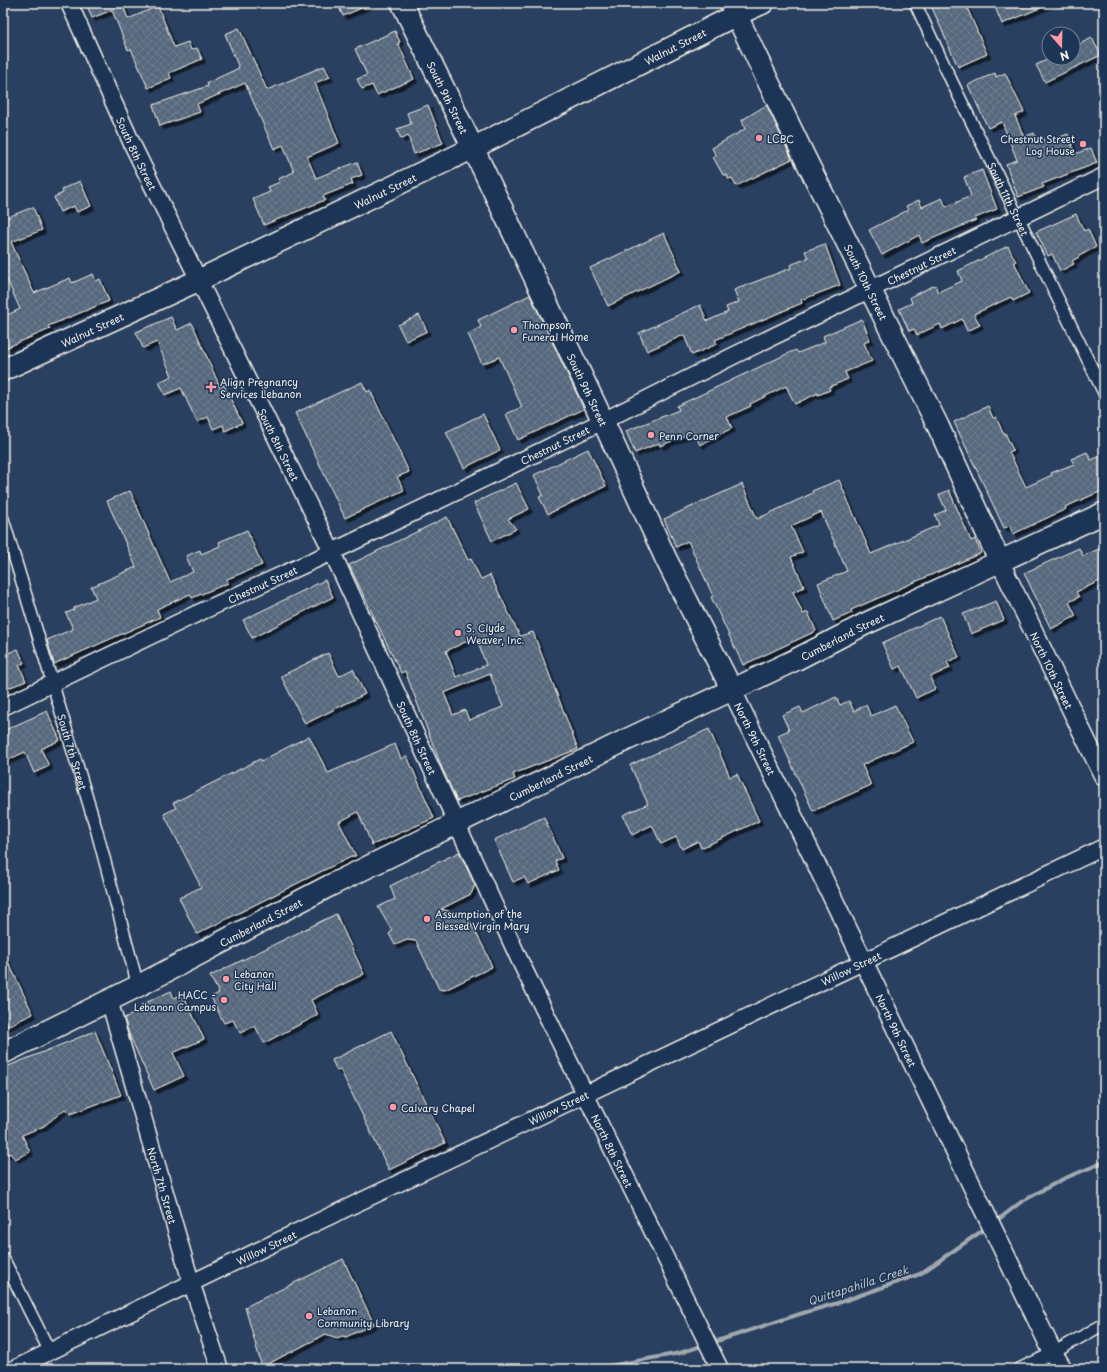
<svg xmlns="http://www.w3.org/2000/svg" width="1107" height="1372" font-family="'Playpen Sans',sans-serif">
	<defs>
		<pattern id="building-cross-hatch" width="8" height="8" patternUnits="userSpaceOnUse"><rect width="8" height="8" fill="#56677d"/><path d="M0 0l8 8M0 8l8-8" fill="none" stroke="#6f7d8f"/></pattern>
		<filter id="shadow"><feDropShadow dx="3.5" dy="3.5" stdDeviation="0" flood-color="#0009"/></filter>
	</defs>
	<rect width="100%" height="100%" fill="#2a4060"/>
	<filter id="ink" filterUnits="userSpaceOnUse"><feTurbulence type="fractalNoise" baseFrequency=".025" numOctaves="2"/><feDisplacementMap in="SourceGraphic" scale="8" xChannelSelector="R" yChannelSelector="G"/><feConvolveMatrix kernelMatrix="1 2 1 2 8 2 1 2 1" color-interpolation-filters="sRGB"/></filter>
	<g filter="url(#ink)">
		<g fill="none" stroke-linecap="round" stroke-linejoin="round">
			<g stroke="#a1a8b0" stroke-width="4">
				<polyline points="995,1222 1021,1202 1063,1179 1104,1162"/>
				<polyline points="711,1343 803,1313 841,1302 920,1274 986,1228"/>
				<polyline points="593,1369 680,1353 704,1345"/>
			</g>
		</g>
		<g fill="url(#building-cross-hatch)" stroke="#f4f1e8" fill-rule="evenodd" filter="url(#shadow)">
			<polygon points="86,3 127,3 123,5 128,19 158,6 174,47 188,42 191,50 197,48 202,59 169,73 171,78 148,88 131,49 128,50 112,10 92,18"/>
			<polygon points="337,3 373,3 343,16"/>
			<polygon points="930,3 965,3 987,54 958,67"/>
			<polygon points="1005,3 1052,3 1002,24 995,7"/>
			<polygon points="239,28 267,90 324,66 330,77 315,83 339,143 307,157 316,178 357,162 362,175 351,179 353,184 323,196 325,200 264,225 253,199 270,192 268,187 280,182 278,179 294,172 283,145 274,149 245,83 197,104 200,112 160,126 153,105 208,86 207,83 239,68 225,34"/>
			<polygon points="395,31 400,42 398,43 414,79 377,95 372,85 362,89 357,79 367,75 355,49"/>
			<polygon points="1092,38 1101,55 1045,82 1036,65 1051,58 1073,58 1073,47"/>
			<polygon points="995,73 996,77 1005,73 1024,112 1015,116 1024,137 1034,133 1036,138 1042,136 1045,143 1068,134 1075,154 1091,148 1097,163 1042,184 1044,187 1018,197 1006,164 1017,160 1002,122 988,128 968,85"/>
			<polygon points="428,105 443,143 414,154 408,136 401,139 397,129 411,124 407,113"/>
			<polygon points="765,106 767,106 792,159 736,186 732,178 728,179 727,175 723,175 713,157 716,156 712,148 745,129 742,120"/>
			<polygon points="982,170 997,209 975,218 976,220 922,243 919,235 882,255 869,230 908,210 906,206 919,200 922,207 942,198 946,207 971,196 964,177"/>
			<polygon points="80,181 91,206 77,212 74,206 60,212 54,197 63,193 62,189"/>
			<polygon points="33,207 42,230 11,242 34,293 70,278 72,283 93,274 96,281 100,279 109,301 48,326 50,329 3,349 3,317 20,309 3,271 3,219"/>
			<polygon points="1076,214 1084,231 1088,229 1096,247 1079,256 1079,257 1072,261 1074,264 1060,271 1052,254 1048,256 1036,232"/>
			<polygon points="664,233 681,271 608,306 590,268"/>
			<polygon points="825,244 840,285 801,300 802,303 715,340 717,344 692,355 684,335 647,351 639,333 700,305 707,321 728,312 726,307 739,302 734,290 791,268 790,265 808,258 805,251"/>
			<polygon points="1008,246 1016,262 1014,262 1029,293 1013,301 1011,297 974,314 980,325 967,331 962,319 942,329 940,324 917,335 914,329 909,331 899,309 912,303 910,297 935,285 938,292 962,281 958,271"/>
			<polygon points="530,295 584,409 518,440 506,414 522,407 499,357 482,364 468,334 481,327 478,320"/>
			<polygon points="419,315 427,331 406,341 398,325"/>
			<polygon points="171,317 177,330 192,323 220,387 224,385 242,423 225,431 223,425 213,429 208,417 197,422 181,388 165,395 159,382 172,376 157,342 143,348 136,332"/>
			<polygon points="862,319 870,340 864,343 872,361 845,372 848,379 829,387 830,390 818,395 818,393 795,404 786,386 750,404 751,406 727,417 732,428 700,445 694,432 660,446 659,443 635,453 626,431 679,410 677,406 791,352 796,350 798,353 825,342 823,336"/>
			<polygon points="362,382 367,392 370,390 409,472 397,477 404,490 345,518 295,413"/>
			<polygon points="988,406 993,418 996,417 1003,433 1005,433 1013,450 1009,452 1026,487 1052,475 1051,473 1074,464 1071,459 1087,452 1091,460 1104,455 1104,490 1065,507 1066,509 1013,534 1010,526 1004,528 954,422"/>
			<polygon points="483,414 500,450 464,468 446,432"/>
			<polygon points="588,449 606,486 548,514 539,497 543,495 534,475"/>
			<polygon points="839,480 871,554 939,525 935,515 946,510 939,495 949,490 971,541 975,539 981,553 851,610 852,613 833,621 818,583 847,571 821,512 791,526 803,552 791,557 804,587 793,592 803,614 808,612 816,631 743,665 711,597 713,596 688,541 676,547 664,519 742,484 757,519 813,493 812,491"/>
			<polygon points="516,483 529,509 508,519 516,529 492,541 474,503"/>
			<polygon points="130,491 170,582 193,572 186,556 200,550 201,554 220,546 219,542 247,530 262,565 227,579 228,583 192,598 190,594 157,609 160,617 54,664 47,640 73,629 66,613 74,610 74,608 96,598 91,587 136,567 107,501"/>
			<path d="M447,517L468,560L471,559L481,579L490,575L520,636L533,632L578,749L513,774L515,779L457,801L442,768L405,671L401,673L349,565ZM476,637L486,665L456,677L446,651ZM490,674L503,707L469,720L465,710L453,715L444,693Z"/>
			<polygon points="1079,548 1083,556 1101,548 1104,555 1104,579 1076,592 1079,597 1069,602 1076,616 1051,629 1024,573"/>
			<polygon points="325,580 333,597 252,638 243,620"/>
			<polygon points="996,601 1004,620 971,634 963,614"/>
			<polygon points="940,616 959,657 947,662 950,668 930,677 935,689 916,698 901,666 894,669 882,643"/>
			<polygon points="18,649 24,663 19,665 26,681 3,690 3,655"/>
			<polygon points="328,653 339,676 353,669 365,694 305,724 281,676"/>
			<polygon points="836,697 840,705 849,701 854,711 866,705 871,716 895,705 913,742 862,765 871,785 813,811 778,735 789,730 782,715 800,707 803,713"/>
			<polygon points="47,711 60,740 41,749 49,766 34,773 25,752 3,762 3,731"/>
			<polygon points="709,729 730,777 737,774 759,821 701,848 698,841 682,849 676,837 661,844 652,825 632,835 623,815 648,804 630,765"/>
			<polygon points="309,736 328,773 395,744 401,759 407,756 434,818 372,845 358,812 339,822 356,856 353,856 314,875 197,934 179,898 201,887 164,814 176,808 173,803 260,759 261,761"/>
			<polygon points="544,817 562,858 555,861 559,870 528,884 524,877 513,882 494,840"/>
			<polygon points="459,852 475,885 471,894 441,909 468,917 486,952 492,967 445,990 439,989 416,941 407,940 395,945 389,934 392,931 378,907 395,899 390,886"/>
			<polygon points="336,914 364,974 311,1000 318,1015 264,1043 255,1026 240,1033 233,1020 224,1023 211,997 219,993 210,976"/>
			<polygon points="3,951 33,1014 3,1028"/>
			<polygon points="171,991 174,998 183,994 204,1039 173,1053 184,1076 154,1090 129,1034 124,1018 143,1010 141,1005"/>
			<polygon points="95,1031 121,1095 70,1114 65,1109 44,1126 22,1135 30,1152 15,1159 10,1153 3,1156 3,1070 6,1067"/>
			<polygon points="391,1031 445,1143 389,1170 340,1069 337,1071 332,1060"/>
			<polygon points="343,1259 374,1324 346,1337 342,1336 337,1338 326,1334 262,1367 245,1307"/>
		</g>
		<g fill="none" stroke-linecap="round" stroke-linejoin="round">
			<g stroke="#f4f1e8" stroke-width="14">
				<g id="street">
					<path id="s1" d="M915,3L952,82L1104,393"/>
					<path id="s2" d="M3,519L96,828L138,986"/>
					<polyline points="3,1258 50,1352"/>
					<polyline points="1019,1369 1053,1353 1104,1324"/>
				</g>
			</g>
			<g stroke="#f4f1e8" stroke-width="19">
				<g id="secondary">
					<path id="s3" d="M69,3L134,148L332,552L520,961L720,1369"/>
					<path id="s4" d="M3,707L194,615L332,552L603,421L735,355L1104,176"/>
					<path id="s5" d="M109,1000L191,1282L220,1369"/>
					<path id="s6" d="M14,1369L309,1226L1104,847"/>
				</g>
			</g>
			<g stroke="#f4f1e8" stroke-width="21">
				<g id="primary">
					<path id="s7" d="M1000,562L1104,777"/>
					<path id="s8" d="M732,690C840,910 945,1132 1053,1353L1063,1369"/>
				</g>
			</g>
			<g stroke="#f4f1e8" stroke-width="24">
				<g id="highway">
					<path id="s9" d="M402,3L473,148L603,421L666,559L732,690"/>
					<path id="s10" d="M731,4L804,156L938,426L1000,562"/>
					<path id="s11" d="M3,370L199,280L473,148L736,15L763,3"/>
					<path id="s12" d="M3,1053L138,986L329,886L628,739L795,660L865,624L1104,513"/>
				</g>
			</g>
			<use href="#street" stroke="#1d3557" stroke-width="11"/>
			<use href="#secondary" stroke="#1d3557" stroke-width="16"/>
			<use href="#primary" stroke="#1d3557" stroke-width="18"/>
			<use href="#highway" stroke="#1d3557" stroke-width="21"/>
		</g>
	</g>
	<g fill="#ff9aa2" stroke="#1d3557" stroke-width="1.5">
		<circle cx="759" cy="138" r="4"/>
		<circle cx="1083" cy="144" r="4"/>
		<circle cx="514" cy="330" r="4"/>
		<path d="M209 381h4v4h4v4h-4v4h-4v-4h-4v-4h4z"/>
		<circle cx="651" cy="435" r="4"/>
		<circle cx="458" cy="633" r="4"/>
		<circle cx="427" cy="919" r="4"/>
		<circle cx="226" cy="979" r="4"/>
		<circle cx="224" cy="1000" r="4"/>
		<circle cx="393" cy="1107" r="4"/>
		<circle cx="309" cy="1316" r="4"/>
	</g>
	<g text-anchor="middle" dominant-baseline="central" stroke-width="3" stroke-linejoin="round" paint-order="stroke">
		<g font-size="10" fill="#f4f1e8" stroke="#1d3557">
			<text stroke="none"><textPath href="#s11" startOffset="746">Walnut Street</textPath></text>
			<text stroke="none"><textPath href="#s9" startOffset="105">South 9th Street</textPath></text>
			<text stroke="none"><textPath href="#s3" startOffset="165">South 8th Street</textPath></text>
			<text stroke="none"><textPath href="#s11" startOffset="422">Walnut Street</textPath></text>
			<text stroke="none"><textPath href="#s1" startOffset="217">South 11th Street</textPath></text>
			<text stroke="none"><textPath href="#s4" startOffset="1019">Chestnut Street</textPath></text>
			<text stroke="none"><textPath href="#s10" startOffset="309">South 10th Street</textPath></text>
			<text stroke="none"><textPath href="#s11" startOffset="98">Walnut Street</textPath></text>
			<text stroke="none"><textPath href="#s9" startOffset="429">South 9th Street</textPath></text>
			<text stroke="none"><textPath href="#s4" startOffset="611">Chestnut Street</textPath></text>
			<text stroke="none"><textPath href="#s3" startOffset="489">South 8th Street</textPath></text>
			<text stroke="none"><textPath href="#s4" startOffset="287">Chestnut Street</textPath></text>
			<text stroke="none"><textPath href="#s12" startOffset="937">Cumberland Street</textPath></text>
			<text stroke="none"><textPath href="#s7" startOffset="120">North 10th Street</textPath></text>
			<text stroke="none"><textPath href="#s3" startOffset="813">South 8th Street</textPath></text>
			<text stroke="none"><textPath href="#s8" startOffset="54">North 9th Street</textPath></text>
			<text stroke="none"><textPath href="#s2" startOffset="243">South 7th Street</textPath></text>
			<text stroke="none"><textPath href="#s12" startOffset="613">Cumberland Street</textPath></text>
			<text stroke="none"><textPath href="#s12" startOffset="289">Cumberland Street</textPath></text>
			<text stroke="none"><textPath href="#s6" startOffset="928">Willow Street</textPath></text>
			<text stroke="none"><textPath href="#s8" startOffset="378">North 9th Street</textPath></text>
			<text stroke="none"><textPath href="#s6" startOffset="604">Willow Street</textPath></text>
			<text stroke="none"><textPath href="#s3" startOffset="1270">North 8th Street</textPath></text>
			<text stroke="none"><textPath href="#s5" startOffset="193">North 7th Street</textPath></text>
			<text stroke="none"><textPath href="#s6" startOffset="280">Willow Street</textPath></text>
		</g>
		<g font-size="10" fill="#f4f1e8" stroke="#1d3557" text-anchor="start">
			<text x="767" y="138">LCBC</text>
			<text x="1075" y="138" text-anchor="end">Chestnut Street<tspan x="1075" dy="12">Log House</tspan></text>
			<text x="522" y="324">Thompson<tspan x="522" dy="12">Funeral Home</tspan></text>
			<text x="220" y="381">Align Pregnancy<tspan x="220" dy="12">Services Lebanon</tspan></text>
			<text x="659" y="435">Penn Corner</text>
			<text x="466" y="627">S. Clyde<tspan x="466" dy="12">Weaver, Inc.</tspan></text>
			<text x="435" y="913">Assumption of the<tspan x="435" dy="12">Blessed Virgin Mary</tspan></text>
			<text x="234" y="973">Lebanon<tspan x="234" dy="12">City Hall</tspan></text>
			<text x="216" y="994" text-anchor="end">HACC -<tspan x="216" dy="12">Lebanon Campus</tspan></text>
			<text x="401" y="1107">Calvary Chapel</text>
			<text x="317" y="1310">Lebanon<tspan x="317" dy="12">Community Library</tspan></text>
		</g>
		<g font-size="11" font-style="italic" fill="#bdc1c2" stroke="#1d3557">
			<text transform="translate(858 1285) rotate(-18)">Quittapahilla Creek</text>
		</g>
	</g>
	<rect width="1107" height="1372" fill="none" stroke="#1d3557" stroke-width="16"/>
	<rect x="8" y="8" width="1091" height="1356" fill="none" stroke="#f4f1e8" stroke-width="1.5" filter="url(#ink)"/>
	<g transform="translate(1061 46) rotate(160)"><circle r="19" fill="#1d3557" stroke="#738091"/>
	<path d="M0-3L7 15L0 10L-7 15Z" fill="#ff9aa2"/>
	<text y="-6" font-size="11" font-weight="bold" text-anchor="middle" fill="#f4f1e8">N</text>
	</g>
</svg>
